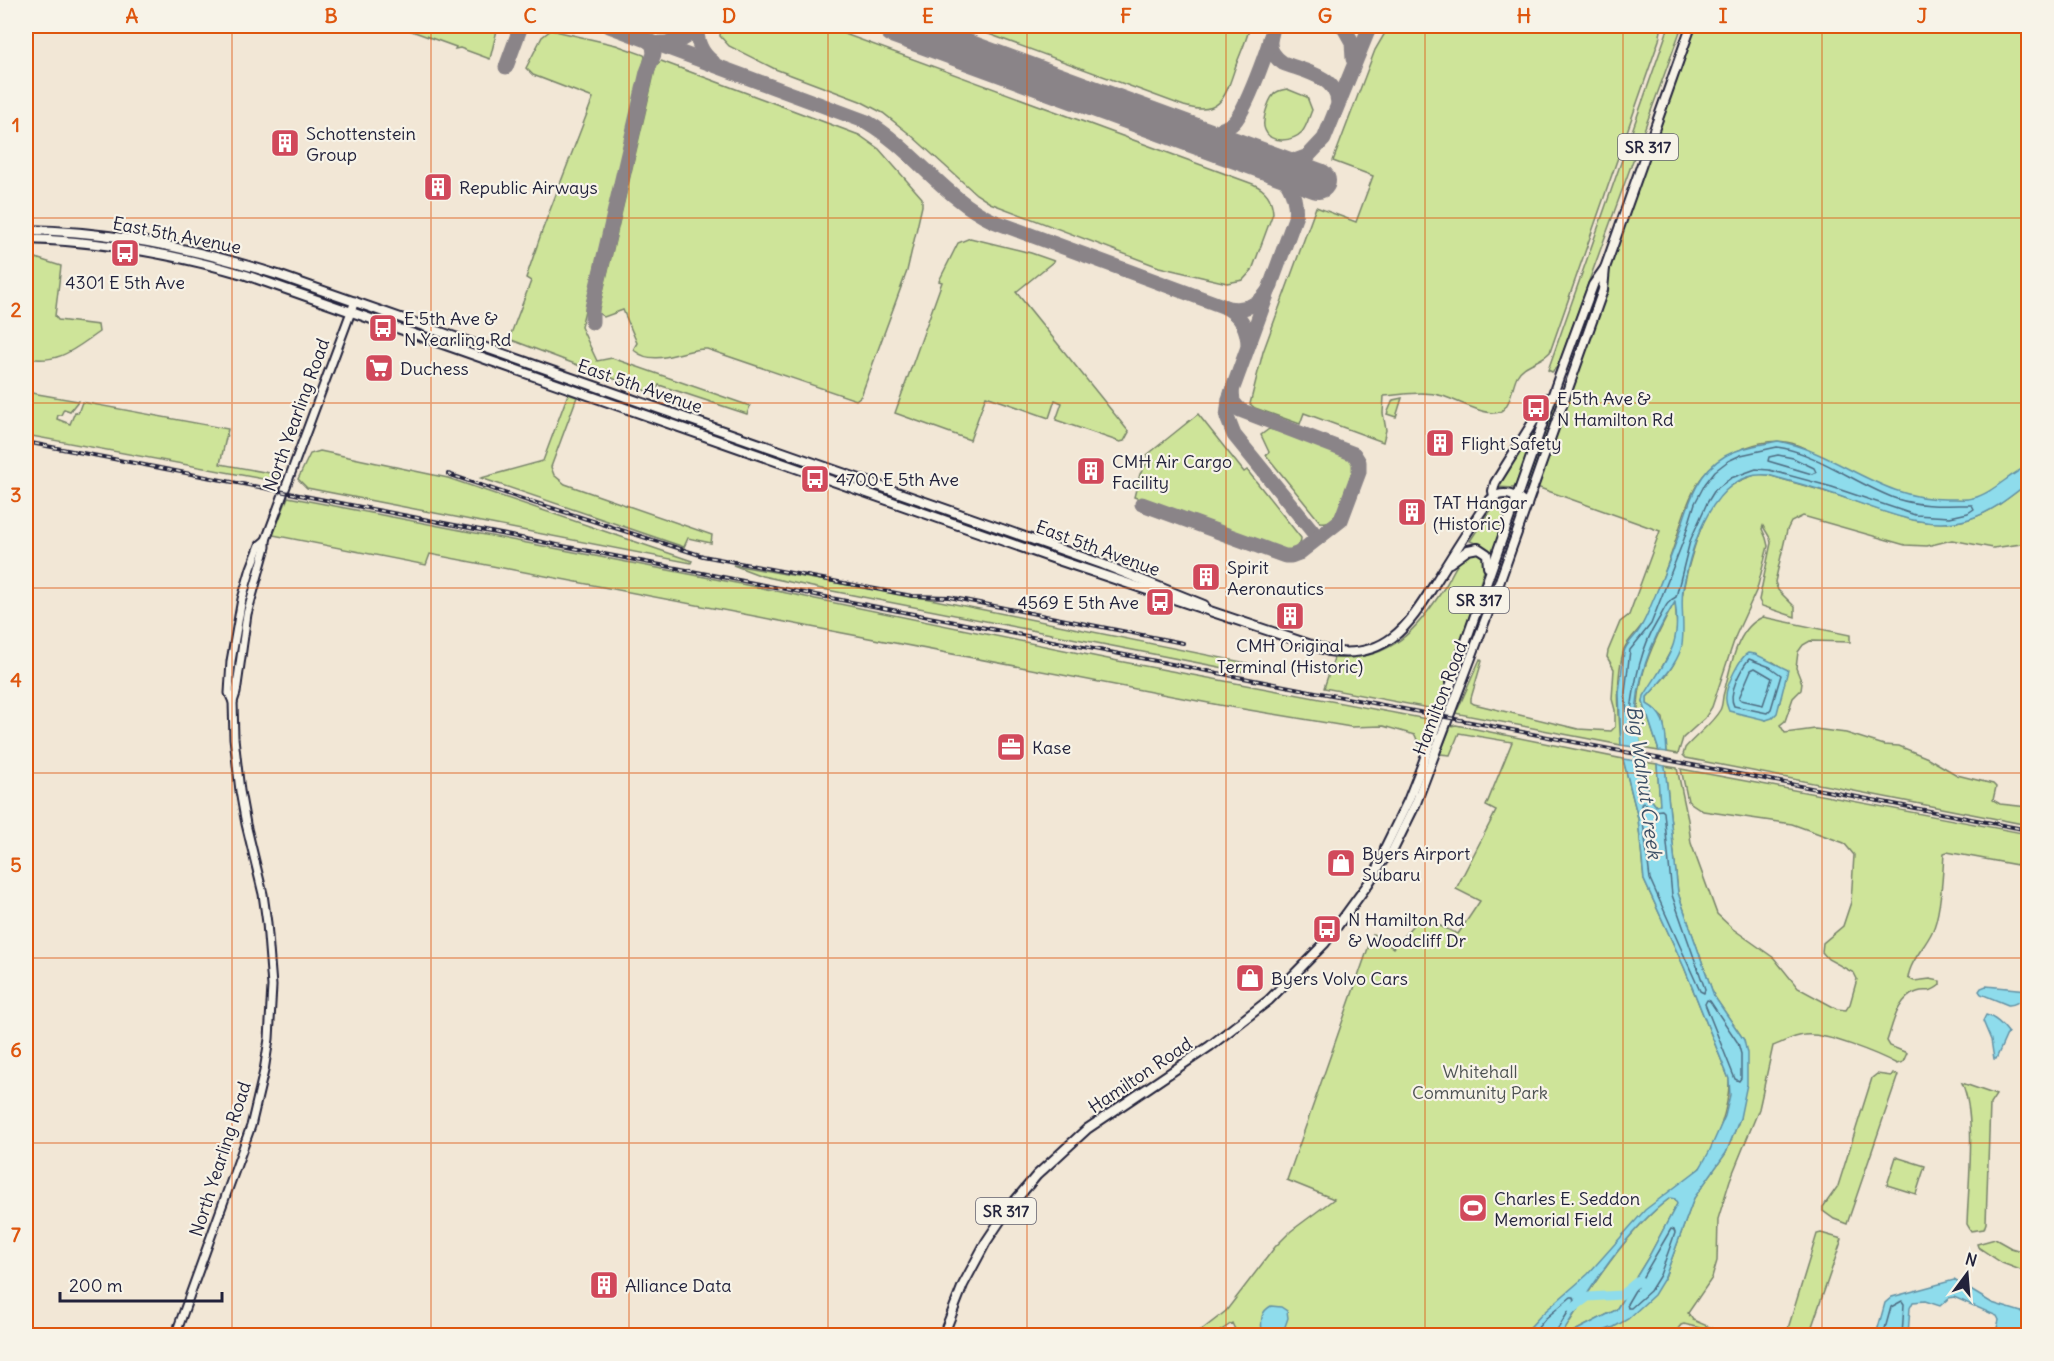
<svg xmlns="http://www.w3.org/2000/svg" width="2054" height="1361" font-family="Delius,sans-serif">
	<rect width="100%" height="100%" fill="#f2e7d6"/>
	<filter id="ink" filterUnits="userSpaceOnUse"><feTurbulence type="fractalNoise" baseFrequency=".0167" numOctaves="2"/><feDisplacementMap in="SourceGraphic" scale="12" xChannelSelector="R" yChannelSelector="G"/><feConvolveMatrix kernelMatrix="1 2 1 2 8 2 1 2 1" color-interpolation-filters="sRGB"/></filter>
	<g filter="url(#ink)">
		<g fill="#cee499" stroke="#78836a" stroke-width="1.5" fill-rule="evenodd">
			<polygon points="398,26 498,26 490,59 460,48 455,49 456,47"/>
			<path d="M721,26H823L1253,184C1266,190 1272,198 1273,213L1252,270L1243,280L1227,283L1159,267L990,203L976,194L912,136L883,113L860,101L775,69L729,46L720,36Z"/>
			<path d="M967,26H1250C1247,39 1241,52 1236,65C1226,94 1222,118 1184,106Z"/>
			<path d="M1389,26H1662L1659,40L1550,352C1540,363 1524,363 1517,376C1512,385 1511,408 1499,412C1488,417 1455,400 1443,396C1422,390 1404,395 1384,396L1383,413L1386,430L1383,442L1304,413L1300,424L1255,408L1250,404L1263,352L1316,207L1356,222L1373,176L1333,161L1375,50Z"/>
			<polygon points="1669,26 1682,26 1558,366 1552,372 1548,370"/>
			<path d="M1691,26H2028V467C2012,480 1994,493 1974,500C1953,507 1896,500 1876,491C1849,479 1824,455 1797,445C1766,433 1718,454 1700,480C1684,504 1679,534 1669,560C1662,580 1654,601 1645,620C1640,630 1628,639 1624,649C1615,679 1619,714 1621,745L1324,688L1334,658C1391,662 1418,629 1446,585C1453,573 1460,553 1475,552L1482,555L1485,561V568L1458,652L1438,705L1458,709L1480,659L1482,661L1471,698V702L1474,704L1578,729L1611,731L1615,727V710L1612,699L1614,669L1607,657L1608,651L1620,622L1629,615L1660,531L1534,486L1602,290L1605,268Z"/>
			<polygon points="551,30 616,45 644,55 645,57 581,327 597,361 612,358 750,406 747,414 659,385 654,394 509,339 531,281 526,278 542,231 593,98 533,75 526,68 542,37"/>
			<path d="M661,61L859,135L879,149L922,198V206L907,271L861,396L856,400L707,349C683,348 656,368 635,351L634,348L637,343L623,310L604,317L598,313L652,83L656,65Z"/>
			<path d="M1287,89L1307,97L1312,110C1309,117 1307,126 1302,132C1293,141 1271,145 1265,130C1261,122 1268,101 1274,94C1278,90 1282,90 1287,89Z"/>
			<polygon points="970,238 1031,253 1054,261 1016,292 1129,432 1124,441 1120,442 1056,420 1062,403 1055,400 1049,418 986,396 970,440 895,413 942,282 939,281 958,243"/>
			<path d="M26,255L61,266L55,316L58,320L98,325L99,332C73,350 59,364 26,358Z"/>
			<polygon points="26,392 78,401 70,411 64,409 61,415 58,415 57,419 70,424 75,412 78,413 82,402 228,429 220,464 281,475 279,482 26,435"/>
			<polygon points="568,394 577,397 551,467 554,475 565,484 712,535 711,543 688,538 684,547 481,478 543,461"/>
			<polygon points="1556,396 1559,400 1529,486 1525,489 1523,488"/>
			<polygon points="1402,398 1396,417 1387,414 1393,400"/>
			<path d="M1198,414L1244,472L1247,470L1301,538C1301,548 1293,553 1283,551L1134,497L1140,474L1147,463V455Z"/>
			<polygon points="1537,423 1539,424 1517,486 1513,488 1497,487"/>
			<path d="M1269,429L1295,436L1348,456L1353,460L1355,466C1350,478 1341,515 1330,521C1326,523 1325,522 1320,522L1266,455L1269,452L1261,435Z"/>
			<polygon points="320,451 448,478 692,561 691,563 307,488 298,479 310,454"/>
			<path d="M1758,474L1768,475C1789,481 1810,487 1830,493C1874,506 1922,533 1969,519C1992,512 2010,497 2028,483V543L1993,548L1952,540L1927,546L1905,545L1803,516L1791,522L1787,530L1775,582L1778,590L1795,607V617L1762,606L1759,600L1771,543L1770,538L1763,526L1762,529L1766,538L1768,546L1757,589L1736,635L1712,707L1705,718L1683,738L1678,754L1667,752L1663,718L1647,704V697C1656,686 1670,674 1675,661C1683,643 1680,628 1681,610C1682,582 1701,513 1721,493C1732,483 1744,479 1758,474Z"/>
			<polygon points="288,497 762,588 1118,661 1432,720 1423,746 1420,747 1415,735 1383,726 1351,727 1219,705 430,554 426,565 273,535"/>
			<polygon points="1505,502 1510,507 1492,556 1485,547 1470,541 1490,510"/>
			<polygon points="733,565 935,600 1247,663 1245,672 817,588 762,576"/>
			<path d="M1675,601L1677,628L1676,641L1643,702L1659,751L1641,748C1630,687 1648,653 1675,601Z"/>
			<path d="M1763,617L1850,635V642L1810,641L1803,645L1798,652L1796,668L1802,683L1801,690L1793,698L1785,721L1780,725L1785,733L1815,729L1846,733L1884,745L1899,746L1928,758L1957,775L1993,784L1996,787L1993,800L2000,804L2028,807V825L1686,758L1683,755L1685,748C1696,735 1712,724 1720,710C1723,705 1722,698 1724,692C1731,667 1736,628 1763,617ZM1773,662L1784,669C1782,685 1783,714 1766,720Z"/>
			<path d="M1456,725L1623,759L1638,818L1644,880L1684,967L1729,1079C1730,1103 1716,1150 1699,1169C1692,1177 1682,1182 1675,1189C1646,1217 1619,1246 1590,1273C1567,1294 1543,1312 1523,1335L1238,1336L1232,1323L1214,1335L1194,1336L1226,1311L1275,1247L1291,1231L1334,1199L1287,1180L1373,934L1393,948L1420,917L1458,934L1480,901L1456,889L1496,811L1486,806L1512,742L1459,733L1450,755L1440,754L1451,726Z"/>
			<polygon points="1643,762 1657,764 1660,804 1656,806 1650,798"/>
			<path d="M1665,766L1677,768L1688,820L1691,843L1717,914L1733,929L1774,958L1798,988L1837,1009L1846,1010L1850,1004L1857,979L1854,973L1828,959L1822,952L1823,943L1843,926L1851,902L1854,855L1844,843L1792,824L1703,811L1688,801L1681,769L2028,834V867L1947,852L1944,853C1943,873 1941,915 1932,932C1925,947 1910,961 1908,978L1914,981L1930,979L1940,981V985C1927,995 1928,988 1917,992C1897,998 1893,1024 1887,1041L1890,1046L1907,1053L1903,1062L1897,1064C1878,1054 1825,1032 1804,1035C1793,1036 1782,1043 1773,1046L1759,1109L1730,1180L1718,1219L1717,1261L1712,1278L1688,1313L1693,1320L1728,1335L1684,1324L1681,1325L1673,1335L1592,1336L1614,1327L1665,1277L1694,1198L1726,1153L1740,1118L1744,1040L1714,996L1678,893Z"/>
			<polygon points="1893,1073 1898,1075 1847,1224 1834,1219 1823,1211 1823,1207 1838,1186 1872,1078 1877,1074 1891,1076"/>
			<path d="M1962,1083L1996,1095L1990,1104L1986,1223L1984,1229L1971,1231L1967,1224C1968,1186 1977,1116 1962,1083Z"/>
			<polygon points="1896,1157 1925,1166 1916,1194 1887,1185"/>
			<path d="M1670,1198L1675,1199L1677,1204L1648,1258L1616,1310L1567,1335L1561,1336C1589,1290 1627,1230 1670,1198Z"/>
			<polygon points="1821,1233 1842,1239 1809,1335 1786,1335 1817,1234"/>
			<polygon points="1995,1239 2011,1248 2028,1253 2028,1273 2002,1263 1978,1247 1977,1244"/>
		</g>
		<g fill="#8edcec" stroke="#6392a5" stroke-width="1.5">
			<path d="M1778,441C1840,453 1880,501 1950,499C1957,499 1966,500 1973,498C1993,493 2009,474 2028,466V483C2010,497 1992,512 1969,519C1922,533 1875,507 1830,493C1810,486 1788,481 1768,475C1713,470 1691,547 1683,589C1680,609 1686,630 1681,649C1675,667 1659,683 1647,697V704C1667,715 1665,731 1667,752L1659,751L1643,702L1644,696C1666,659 1682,647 1675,602C1653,637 1636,678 1636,720C1636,729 1639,739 1641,748L1621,745L1619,693L1624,652C1626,644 1632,640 1637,633C1645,623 1649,609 1655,596C1663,577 1671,557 1678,537C1688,507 1695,473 1725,456C1741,447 1760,445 1778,441Z"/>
			<path d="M1748,653L1755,654L1788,670L1777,713L1772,718L1766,720L1729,711C1727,706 1725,702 1726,696C1726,686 1740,657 1748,653Z"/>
			<path d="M1623,759L1643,762L1650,798L1656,806L1660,804L1657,764L1665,766L1678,893L1714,996L1744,1040L1747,1053V1084L1740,1118L1726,1153L1694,1198L1665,1277L1654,1295L1628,1319L1614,1327L1592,1335H1567L1616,1310L1648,1258L1677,1204L1675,1199L1670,1198C1627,1229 1589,1290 1561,1335H1523L1542,1314L1588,1274L1645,1210L1700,1168L1709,1152L1725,1116L1730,1095L1729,1079L1684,967L1644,880L1638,818Z"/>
			<path d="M1986,986L2028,990V1000C2020,998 2016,1006 2008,1005L1981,994L1979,991L1981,988Z"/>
			<path d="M1986,1015C1994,1017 2003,1025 2008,1032L1996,1059H1994L1991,1040L1983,1021Z"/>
			<polygon points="1954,1280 1992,1303 2028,1314 2028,1335 2007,1335 1997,1328 1999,1320 1997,1316 1954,1297 1949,1298 1940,1306 1925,1301 1913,1302 1910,1308 1908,1335 1876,1335 1885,1303 1892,1297"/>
			<path d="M1271,1306L1281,1307L1287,1311L1288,1318L1282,1335H1262C1262,1324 1258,1313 1271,1306Z"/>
		</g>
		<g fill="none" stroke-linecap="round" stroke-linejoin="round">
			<g stroke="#4d6c82" stroke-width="1.5">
				<path d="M1777,447C1818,453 1857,485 1897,499C1922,507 1946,505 1972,505L1974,509L1968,513L1950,517L1915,515L1832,487L1769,470L1756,469L1731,478L1715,490L1707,503L1690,541L1676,597C1665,602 1664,612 1657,622C1641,648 1635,680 1631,711L1627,713L1625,693L1630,650L1651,624L1684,539L1695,503L1705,484L1715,471L1728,461L1741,455Z"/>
				<polygon points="1778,455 1793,458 1814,468 1816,472 1812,474 1768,461 1769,457"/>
				<path d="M1749,659L1770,667L1781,675L1771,709L1767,713L1734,706C1727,694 1741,669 1749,659Z"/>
				<polygon points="1755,668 1772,678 1763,705 1741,700 1739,698 1751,670"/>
				<polygon points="1643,802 1653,811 1662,810 1664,812 1672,895 1705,989 1704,993 1700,991 1650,879 1641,805"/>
				<polygon points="1707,1000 1710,1001 1738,1043 1741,1054 1741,1078 1739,1081 1735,1079 1705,1004"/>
				<polygon points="1671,1229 1674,1230 1675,1233 1660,1275 1650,1291 1631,1308 1628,1308 1627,1304"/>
				<polyline points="1531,1336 1546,1318 1571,1297 1574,1297 1575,1301 1557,1330 1556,1336"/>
				<polyline points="1883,1336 1891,1307 1902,1301 1904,1304 1902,1336"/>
			</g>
			<g stroke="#8edcec" stroke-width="9">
				<polyline points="1635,735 1641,772"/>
				<polyline points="1572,1309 1588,1297 1621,1295 1639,1280"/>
			</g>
			<g stroke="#8a8488" stroke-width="15">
				<path d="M609,26L867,122C913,149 944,198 993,221L1228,308C1247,311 1262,303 1271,286"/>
				<path d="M697,26C696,41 701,53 713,62"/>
				<polyline points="1343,26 1352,42 1353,59"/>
				<path d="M1270,39C1269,50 1274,57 1283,63C1303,71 1337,76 1338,103"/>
				<path d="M660,43C676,44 688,38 696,26"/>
				<polyline points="506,67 521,26"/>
				<path d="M1188,133C1203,135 1219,133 1232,124C1245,114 1271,43 1273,26"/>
				<path d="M1272,164C1288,179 1298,196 1295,218L1229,399L1227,417L1234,435L1318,538"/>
				<polyline points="1272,164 1289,163 1308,156 1324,139 1370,26"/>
				<path d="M1225,307C1241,315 1248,328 1248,346"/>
				<polyline points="592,322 592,308 647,72 654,54 653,45 646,39"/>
				<polyline points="1142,504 1285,556 1291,556 1299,553 1341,520 1359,472 1359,462 1354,454 1240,410 1233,402 1232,390"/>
			</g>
			<polyline stroke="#8a8488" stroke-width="36" points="896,26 1318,181"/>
			<g stroke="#22223b" stroke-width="11">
				<g id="secondary">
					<polyline points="233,702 236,693 247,614 266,547 266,540 355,301"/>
					<polyline points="175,1336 251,1126 264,1071 269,1039 272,986 267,923 263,894 246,824 240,791 234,738 233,702 229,693 231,661 242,599 251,568 260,545 266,540"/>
				</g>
			</g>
			<g stroke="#22223b" stroke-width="12">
				<g id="primary">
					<path d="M26,230C111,231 197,249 278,275L1102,564L1204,605"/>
					<path d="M26,239C100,241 175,254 246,275L1058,560L1329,651C1385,660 1408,627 1434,585C1447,564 1460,543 1474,522C1480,514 1488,498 1498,495C1510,491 1519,499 1527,505"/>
					<polyline points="1494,496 1493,491 1495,483 1548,398"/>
					<polyline points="1450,563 1468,550 1478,548 1487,554 1488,567"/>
					<polyline points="1383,860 1385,848 1408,801 1423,763 1558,380 1593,285 1605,268 1691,26"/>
					<polyline points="943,1336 963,1285 986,1242 1008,1209 1037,1175 1087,1129 1210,1046 1269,1000 1325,943 1368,884 1383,860 1392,852 1416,803 1497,589 1603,290 1605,268"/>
				</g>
			</g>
			<use href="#secondary" stroke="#f7f3e8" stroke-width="7"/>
			<use href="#primary" stroke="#f7f3e8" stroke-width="8"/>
			<g stroke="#22223b" stroke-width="4">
				<g id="rail">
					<polyline points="26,442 2028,830"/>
					<polyline points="448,474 537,504"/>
					<polyline points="530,501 703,556 912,596 949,597 1183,643"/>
				</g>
			</g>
			<use href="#rail" stroke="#f7f3e8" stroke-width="1.5" stroke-dasharray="4.5" stroke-linecap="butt"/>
		</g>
	</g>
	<path fill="none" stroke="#de560e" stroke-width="1.5" stroke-opacity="0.55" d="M232,26V1336M431,26V1336M629,26V1336M828,26V1336M1027,26V1336M1226,26V1336M1425,26V1336M1623,26V1336M1822,26V1336M26,218H2028M26,403H2028M26,588H2028M26,773H2028M26,958H2028M26,1143H2028"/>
	<defs>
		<g id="building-square" transform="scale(1.5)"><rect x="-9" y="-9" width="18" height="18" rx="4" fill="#d1495b" stroke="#f7f3e8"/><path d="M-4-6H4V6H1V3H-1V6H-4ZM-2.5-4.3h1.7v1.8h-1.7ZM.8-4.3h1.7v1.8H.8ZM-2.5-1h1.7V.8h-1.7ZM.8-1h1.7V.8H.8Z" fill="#fff"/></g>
		<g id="bus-square" transform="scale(1.5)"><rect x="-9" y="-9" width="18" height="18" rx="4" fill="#d1495b" stroke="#f7f3e8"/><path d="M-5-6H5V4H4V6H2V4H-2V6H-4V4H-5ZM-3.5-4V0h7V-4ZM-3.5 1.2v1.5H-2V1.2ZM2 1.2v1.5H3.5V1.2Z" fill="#fff"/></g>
		<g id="supermarket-square" transform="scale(1.5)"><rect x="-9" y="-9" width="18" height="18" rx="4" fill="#d1495b" stroke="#f7f3e8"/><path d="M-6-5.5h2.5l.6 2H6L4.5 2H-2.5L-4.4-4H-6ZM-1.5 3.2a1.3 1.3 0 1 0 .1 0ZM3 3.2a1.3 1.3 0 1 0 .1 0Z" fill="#fff"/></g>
		<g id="office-square" transform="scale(1.5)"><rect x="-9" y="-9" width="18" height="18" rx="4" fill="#d1495b" stroke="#f7f3e8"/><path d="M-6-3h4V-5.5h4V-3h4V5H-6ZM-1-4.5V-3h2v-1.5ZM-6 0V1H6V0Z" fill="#fff"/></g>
		<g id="shop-square" transform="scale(1.5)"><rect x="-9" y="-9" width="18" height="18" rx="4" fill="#d1495b" stroke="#f7f3e8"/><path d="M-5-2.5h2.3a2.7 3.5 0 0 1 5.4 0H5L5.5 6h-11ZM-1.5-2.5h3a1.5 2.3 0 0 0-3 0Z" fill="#fff"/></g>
		<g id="stadium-square" transform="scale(1.5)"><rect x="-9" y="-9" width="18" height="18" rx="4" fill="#d1495b" stroke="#f7f3e8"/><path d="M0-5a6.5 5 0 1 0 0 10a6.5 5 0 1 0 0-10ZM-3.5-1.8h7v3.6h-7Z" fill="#fff"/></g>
	</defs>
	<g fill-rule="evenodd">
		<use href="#building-square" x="285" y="143"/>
		<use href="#building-square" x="438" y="187"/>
		<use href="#bus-square" x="125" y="253"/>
		<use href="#bus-square" x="383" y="328"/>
		<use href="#supermarket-square" x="379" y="368"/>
		<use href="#bus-square" x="1536" y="408"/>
		<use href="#building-square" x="1440" y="443"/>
		<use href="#building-square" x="1091" y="471"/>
		<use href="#bus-square" x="815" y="479"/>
		<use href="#building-square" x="1412" y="512"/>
		<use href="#building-square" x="1206" y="577"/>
		<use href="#bus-square" x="1160" y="602"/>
		<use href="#building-square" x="1290" y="616"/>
		<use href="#office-square" x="1011" y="747"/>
		<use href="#shop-square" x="1341" y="863"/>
		<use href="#bus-square" x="1327" y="929"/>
		<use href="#shop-square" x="1250" y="978"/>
		<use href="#stadium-square" x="1473" y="1208"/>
		<use href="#building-square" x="604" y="1285"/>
	</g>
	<g text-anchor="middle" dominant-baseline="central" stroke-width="4.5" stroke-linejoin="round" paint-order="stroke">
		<g fill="#f7f3e8" stroke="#62616f" stroke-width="1.5">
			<rect x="1618" y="134" width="60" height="26" rx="4.5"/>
			<rect x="1449" y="587" width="60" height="26" rx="4.5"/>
			<rect x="976" y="1198" width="60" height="26" rx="4.5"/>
		</g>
		<g font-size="16" font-weight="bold" fill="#22223b">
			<text x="1648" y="147">SR 317</text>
			<text x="1479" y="600">SR 317</text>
			<text x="1006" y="1211">SR 317</text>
		</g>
		<g font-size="18" fill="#22223b" stroke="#f7f3e8" text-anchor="start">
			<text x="306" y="133">Schottenstein<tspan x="306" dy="21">Group</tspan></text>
			<text x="459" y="187">Republic Airways</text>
			<text x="125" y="282" text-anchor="middle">4301 E 5th Ave</text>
			<text x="404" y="318">E 5th Ave &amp;<tspan x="404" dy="21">N Yearling Rd</tspan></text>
			<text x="400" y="368">Duchess</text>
			<text x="1557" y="398">E 5th Ave &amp;<tspan x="1557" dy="21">N Hamilton Rd</tspan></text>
			<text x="1461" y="443">Flight Safety</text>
			<text x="1112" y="461">CMH Air Cargo<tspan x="1112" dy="21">Facility</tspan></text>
			<text x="836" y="479">4700 E 5th Ave</text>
			<text x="1433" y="502">TAT Hangar<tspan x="1433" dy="21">(Historic)</tspan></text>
			<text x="1227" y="567">Spirit<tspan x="1227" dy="21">Aeronautics</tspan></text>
			<text x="1139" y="602" text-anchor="end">4569 E 5th Ave</text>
			<text x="1290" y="645" text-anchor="middle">CMH Original<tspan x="1290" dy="21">Terminal (Historic)</tspan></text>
			<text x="1032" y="747">Kase</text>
			<text x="1362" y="853">Byers Airport<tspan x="1362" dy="21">Subaru</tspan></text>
			<text x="1348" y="919">N Hamilton Rd<tspan x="1348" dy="21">&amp; Woodcliff Dr</tspan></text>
			<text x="1271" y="978">Byers Volvo Cars</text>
			<text x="1494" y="1198">Charles E. Seddon<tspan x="1494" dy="21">Memorial Field</tspan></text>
			<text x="625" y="1285">Alliance Data</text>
		</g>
		<g font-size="18" fill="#22223b" stroke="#f7f3e8">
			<text transform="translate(177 235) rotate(11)">East 5th Avenue</text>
			<text transform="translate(640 386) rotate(19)">East 5th Avenue</text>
			<text transform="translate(296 415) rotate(-70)">North Yearling Road</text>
			<text transform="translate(1098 548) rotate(20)">East 5th Avenue</text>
			<text transform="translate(1440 698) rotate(-69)">Hamilton Road</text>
			<text transform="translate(1140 1075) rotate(-34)">Hamilton Road</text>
			<text transform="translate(220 1159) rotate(-72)">North Yearling Road</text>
		</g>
		<g font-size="18" fill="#4d5252" stroke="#f7f3e8">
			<text x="1480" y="1071">Whitehall<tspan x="1480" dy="21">Community Park</tspan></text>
		</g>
		<g font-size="20" font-style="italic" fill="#3d5067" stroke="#f7f3e8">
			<text transform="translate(1645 782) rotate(82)">Big Walnut Creek</text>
		</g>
	</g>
	<rect width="2054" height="1361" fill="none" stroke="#f7f3e8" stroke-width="66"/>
	<g transform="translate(1967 1274) rotate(16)" stroke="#f7f3e8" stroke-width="4.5" paint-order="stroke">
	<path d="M0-4.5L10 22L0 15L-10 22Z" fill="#22223b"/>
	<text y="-9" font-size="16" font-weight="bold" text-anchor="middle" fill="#22223b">N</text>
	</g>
	<path d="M60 1292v9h162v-9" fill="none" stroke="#22223b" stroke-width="3"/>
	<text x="69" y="1292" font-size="18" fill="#22223b" stroke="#f7f3e8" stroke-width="4.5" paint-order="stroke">200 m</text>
	<rect x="33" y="33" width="1988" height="1295" fill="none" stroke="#de560e" stroke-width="2"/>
	<g font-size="20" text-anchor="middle" font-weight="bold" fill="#de560e">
		<text x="132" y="23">A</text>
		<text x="331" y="23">B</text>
		<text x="530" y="23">C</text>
		<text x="729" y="23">D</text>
		<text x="928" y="23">E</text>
		<text x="1126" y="23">F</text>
		<text x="1325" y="23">G</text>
		<text x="1524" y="23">H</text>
		<text x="1723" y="23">I</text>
		<text x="1922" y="23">J</text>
		<text x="16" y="132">1</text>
		<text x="16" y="317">2</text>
		<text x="16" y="502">3</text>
		<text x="16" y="687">4</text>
		<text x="16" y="872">5</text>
		<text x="16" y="1057">6</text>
		<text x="16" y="1242">7</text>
	</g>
</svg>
